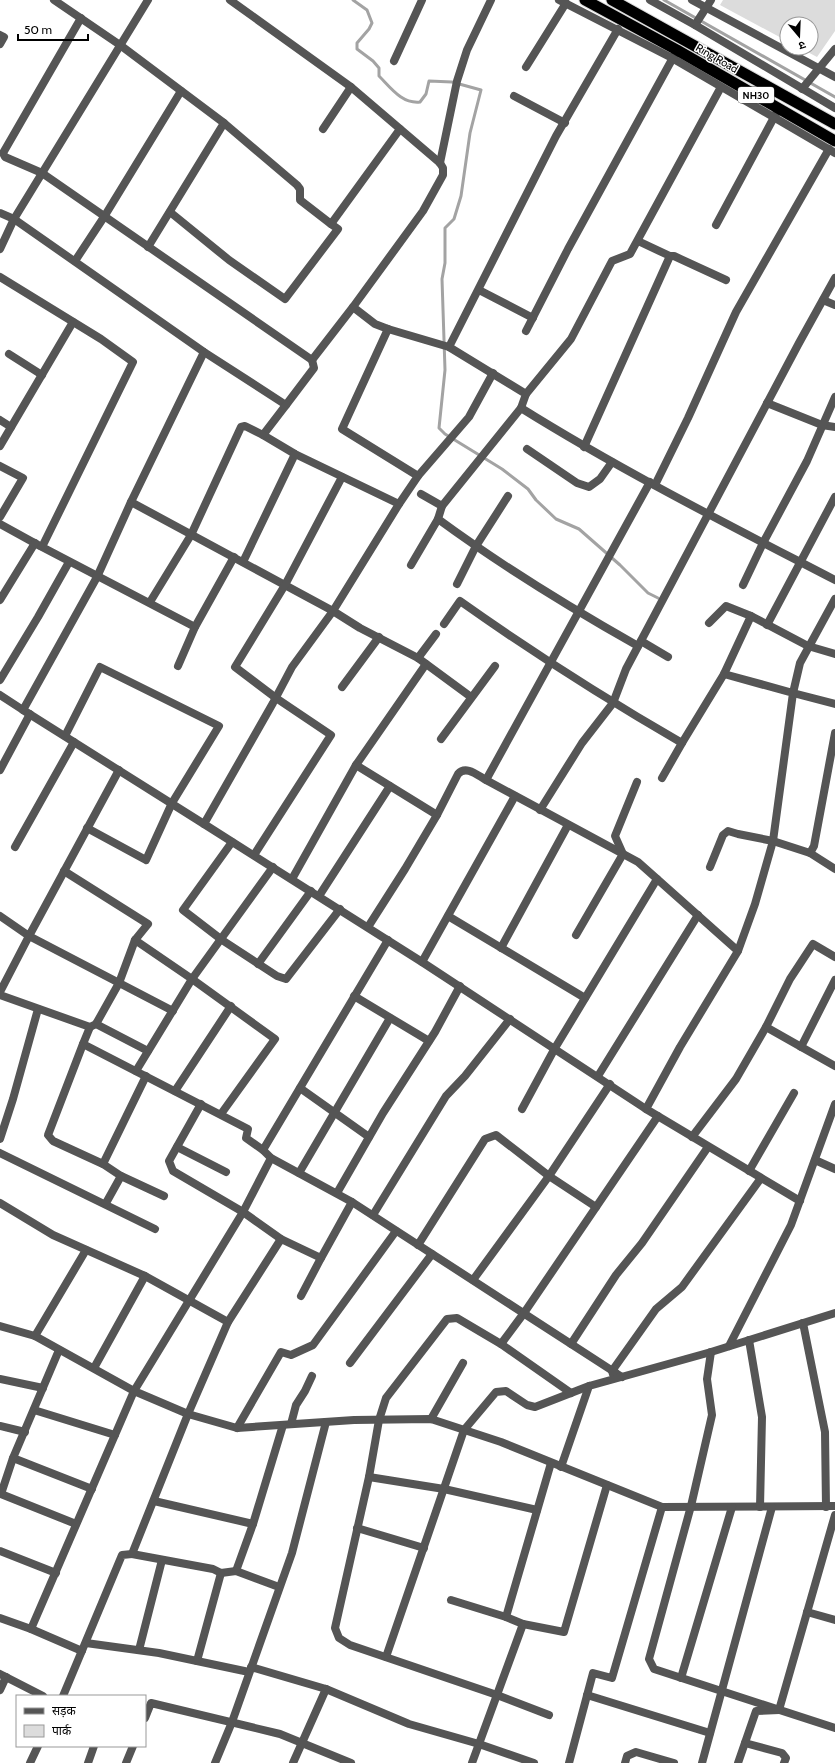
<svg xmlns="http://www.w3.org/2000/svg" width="835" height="1763" font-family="Cabin,'Noto Sans Devanagari',sans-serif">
	<rect width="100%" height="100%" fill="#fff"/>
	<polygon fill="#dcdcdc" points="723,0 835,0 835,31 817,57 800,48 811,48 811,24 787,24 787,41 720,5"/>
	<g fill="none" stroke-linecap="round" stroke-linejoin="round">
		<g stroke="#a3a3a3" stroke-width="3">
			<path d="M353,0L367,10L372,23L369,29L357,43V49L373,61L379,68V76C391,88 402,104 420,102L426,94L429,81L452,82L481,90L470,133L461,196L454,219L445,228V263L442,279L445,370L439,428L445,434L502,469L528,489L536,500L556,519L579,529L620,565L648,593L658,598"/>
			<polyline points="664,0 835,97"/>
		</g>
		<g stroke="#dbdbdb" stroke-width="13">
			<g id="trunk">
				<polyline points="585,0 677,50 835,141"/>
				<polyline points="612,0 835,124"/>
			</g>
		</g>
		<g stroke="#555" stroke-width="8">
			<polyline points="54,0 120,45 224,123 148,247"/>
			<path d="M230,0L351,87L440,163L443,168V175L423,211L353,307L375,324L388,329L449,347L526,394L521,408C622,471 729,525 835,580"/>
			<polyline points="692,0 835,77"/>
			<polyline points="81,18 3,153 5,157 42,173 312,360 353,307"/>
			<polyline points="695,25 711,0"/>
			<polyline points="0,35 4,37 0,44"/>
			<polyline points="394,61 422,0"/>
			<polyline points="526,67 566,3"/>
			<polyline points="802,89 835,49"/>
			<polyline points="514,96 565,123"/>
			<polyline points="224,123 297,185 300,189 300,200 331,224 400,129"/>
			<polyline points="323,129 351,87"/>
			<polyline points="440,163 457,81 467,50 491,0"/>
			<polyline points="170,212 229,260 285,299 338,229 331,224"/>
			<polyline points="0,213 14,219 204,352 286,405 314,368 312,360"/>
			<polyline points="716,225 779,108"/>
			<polyline points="638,241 670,256"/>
			<polyline points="75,261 104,217 181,91"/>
			<polyline points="0,277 101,339 133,362 42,547 195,627"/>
			<polyline points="479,290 533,318"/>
			<polyline points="823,300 835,305"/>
			<polyline points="388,329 342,429 418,476 399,504"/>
			<polyline points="526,331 568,249 675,54"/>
			<polyline points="449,347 556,136 618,29"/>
			<polyline points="9,354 42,375"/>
			<polyline points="526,394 571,339 612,261 630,254 721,87"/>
			<polyline points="767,403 822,425 835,427"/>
			<polyline points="286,405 263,435 295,454 399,504 333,611 360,628 418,658 471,697"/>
			<polyline points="0,420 11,427"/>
			<polyline points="0,446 73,322"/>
			<polyline points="584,447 670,256 674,256 726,280"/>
			<polyline points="527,449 577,483 589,487 600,479 612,462"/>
			<polyline points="0,466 23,478 0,517"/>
			<polyline points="418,476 469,417 493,373"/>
			<polyline points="650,482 486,780 638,862 738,951 680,1047 646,1109 800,1201"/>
			<polyline points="655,485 688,418 736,312 829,149"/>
			<path d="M421,494L442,506L438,519C502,566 569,607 638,646"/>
			<polyline points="131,502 333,611 292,667 273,703 204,824 422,962 646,1109"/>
			<polyline points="442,506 521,408"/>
			<polyline points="0,524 40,546"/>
			<polyline points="243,562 295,454"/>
			<polyline points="411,565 438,519"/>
			<polyline points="457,584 476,546 508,496"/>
			<polyline points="743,585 763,543 807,461 835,397"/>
			<polyline points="835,599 800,663 793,693 835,704"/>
			<polyline points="0,600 35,543"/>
			<polyline points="150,602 191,535 241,427 245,426 263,435"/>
			<polyline points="751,616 808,646 835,654"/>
			<path d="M444,624L460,601C532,652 606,699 682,743L724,674L751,616L726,606L709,623"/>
			<polyline points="767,625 835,497"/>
			<polyline points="641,641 668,657"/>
			<polyline points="418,658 436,634"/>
			<polyline points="178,666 195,627 234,557"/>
			<polyline points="724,674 793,693 773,841 755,904 738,951"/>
			<polyline points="0,680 38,617 69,562"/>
			<polyline points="342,687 379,637"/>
			<polyline points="0,695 23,710 97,577 131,502 204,352"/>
			<polyline points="23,710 204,824"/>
			<polyline points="65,736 100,667 219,726 172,803 146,860 87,828"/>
			<polyline points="441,739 495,666"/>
			<polyline points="356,765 426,664"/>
			<polyline points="0,770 30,714"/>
			<polyline points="662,778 682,743"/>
			<polyline points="540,810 582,743 613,703 626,669 799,343 835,278"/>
			<path d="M437,815L458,774C466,765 477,775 486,780"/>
			<polyline points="232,842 183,910 222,940 277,976 286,979 340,909"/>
			<polyline points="15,847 74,742"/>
			<polyline points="810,853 835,869"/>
			<polyline points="254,855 331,735 276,698 235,667 285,585 342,477"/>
			<polyline points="710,867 723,835 728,831 738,834 773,841 810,853 814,846 835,733"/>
			<polyline points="64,871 148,924 135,940 192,979 275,1039 221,1114"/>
			<polyline points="292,879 356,765 437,815 405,869 368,927"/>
			<polyline points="319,896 390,786"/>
			<polyline points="0,916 29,936 119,770"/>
			<polyline points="448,916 585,998"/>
			<polyline points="576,935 623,854 615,836 637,782"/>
			<polyline points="388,940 263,1150 271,1158 352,1202 622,1377"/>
			<polyline points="501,948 568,825"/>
			<polyline points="422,962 515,796"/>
			<polyline points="258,964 311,891"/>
			<polyline points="0,992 29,936 173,1011"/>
			<polyline points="0,995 90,1027 83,1044 248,1129 246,1138 263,1150"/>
			<polyline points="354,996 429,1041"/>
			<polyline points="96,1024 148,1051"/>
			<polyline points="90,1027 96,1024 119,983 135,940"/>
			<polyline points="766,1027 790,979 813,944 835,957"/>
			<polyline points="83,1044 48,1135 53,1141 103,1164 121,1176 164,1196"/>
			<polyline points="801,1047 835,980"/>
			<polyline points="136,1071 192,979 273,867"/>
			<polyline points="598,1076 698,915"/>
			<polyline points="300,1088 369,1137"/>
			<polyline points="175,1091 231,1006"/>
			<polyline points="201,1104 169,1161 173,1171 243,1212 281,1239"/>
			<polyline points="522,1109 555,1048 657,879"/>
			<polyline points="692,1137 736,1079 766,1027 835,1066"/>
			<polyline points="0,1139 13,1099 38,1009"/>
			<polyline points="177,1147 226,1172"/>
			<polyline points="0,1153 155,1229"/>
			<polyline points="815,1160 835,1169"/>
			<polyline points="103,1164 146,1076"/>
			<polyline points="749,1171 794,1093"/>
			<polyline points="299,1173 390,1018"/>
			<polyline points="337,1193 383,1113 435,1032 460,986"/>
			<polyline points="352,1202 321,1258 281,1239 228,1322 188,1414 237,1428 354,1420 431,1419 501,1442 662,1507 835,1506"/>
			<polyline points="0,1203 53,1235 145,1276 228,1322"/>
			<polyline points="106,1203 121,1176"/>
			<polyline points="373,1215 446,1096 465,1076 510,1019"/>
			<polyline points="418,1245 485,1139 496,1135 549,1176 596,1207"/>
			<polyline points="473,1280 549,1176 610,1084"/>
			<polyline points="301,1296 321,1258"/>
			<polyline points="803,1323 825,1432 826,1507"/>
			<polyline points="0,1326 35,1336 134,1391 31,1629 0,1618"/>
			<polyline points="35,1336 86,1250"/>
			<polyline points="749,1340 762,1417 760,1507"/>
			<polyline points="501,1344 524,1313 658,1116"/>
			<polyline points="571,1344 616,1275 642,1243 708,1147"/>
			<polyline points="729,1346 791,1225 835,1104"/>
			<polyline points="59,1350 13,1458 92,1489"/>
			<polyline points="711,1352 707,1379 712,1415 691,1506 649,1659 654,1669 835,1728"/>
			<polyline points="350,1363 432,1254"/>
			<polyline points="94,1368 145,1276"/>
			<polyline points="613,1374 615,1372 612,1371 656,1309 682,1287 761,1178"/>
			<polyline points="0,1379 43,1388"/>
			<polyline points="34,1410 115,1435"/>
			<polyline points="431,1419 463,1363"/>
			<polyline points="291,1424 296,1405 305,1391 312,1376"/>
			<polyline points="0,1426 25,1432"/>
			<polyline points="237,1428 281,1352 291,1355 313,1345 396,1231"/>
			<polyline points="13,1458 1,1494 76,1524"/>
			<polyline points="561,1467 589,1386 711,1352 835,1313"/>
			<polyline points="369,1477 444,1489 537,1510"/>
			<polyline points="154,1501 253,1524"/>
			<polyline points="357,1528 424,1548"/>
			<polyline points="0,1551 56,1573"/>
			<polyline points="132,1554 213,1569 221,1573 236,1571 279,1587"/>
			<polyline points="236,1571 253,1524 283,1425"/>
			<polyline points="451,1600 506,1617"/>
			<polyline points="807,1612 835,1620"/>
			<polyline points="523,1624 506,1617 551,1463"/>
			<polyline points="31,1629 82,1651"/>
			<polyline points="86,1643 159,1653 249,1672"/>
			<polyline points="139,1650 162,1560"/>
			<polyline points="386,1657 464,1430 496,1392 506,1391 527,1405 535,1407 589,1386"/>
			<polyline points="197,1661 221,1573"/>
			<polyline points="251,1667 326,1689 409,1724 479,1744 534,1763"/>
			<polyline points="0,1674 43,1696"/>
			<polyline points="681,1678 732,1507"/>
			<polyline points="0,1690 6,1677"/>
			<polyline points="587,1695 710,1733"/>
			<polyline points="63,1696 122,1555 132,1554 188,1414 134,1391 243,1212 271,1158"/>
			<polyline points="549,1715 497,1695 350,1645 339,1638 335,1628 369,1477 379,1420 386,1398 447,1319 457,1318 501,1344 571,1393"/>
			<polyline points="145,1718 151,1703 280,1734 351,1763"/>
			<polyline points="745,1743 782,1753 786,1758 784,1763"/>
			<polyline points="30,1763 38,1746"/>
			<polyline points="88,1763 94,1746"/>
			<polyline points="126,1763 133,1746"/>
			<polyline points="215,1763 232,1722 292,1553 326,1422"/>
			<polyline points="293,1763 326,1689"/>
			<polyline points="472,1763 523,1624 564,1632 607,1485"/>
			<polyline points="569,1763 593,1673 612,1678 662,1507"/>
			<polyline points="625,1763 627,1756 636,1752 674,1763"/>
			<polyline points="702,1763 772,1507"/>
			<polyline points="738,1763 756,1711 779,1710 835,1515"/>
		</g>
		<g stroke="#555" stroke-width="8">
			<polyline points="559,0 672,58 835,153"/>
			<polyline points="650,0 695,25 835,108"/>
			<polyline points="0,249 14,219 148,0"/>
		</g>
		<use href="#trunk" stroke="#000" stroke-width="11"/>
	</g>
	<g text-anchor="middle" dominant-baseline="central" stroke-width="3" stroke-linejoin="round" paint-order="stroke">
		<rect fill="#fff" stroke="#4c4c4c" stroke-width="1" x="738" y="87" width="36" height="16" rx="3"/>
		<g font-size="10" font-weight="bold" fill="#000">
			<text x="756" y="95">NH30</text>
		</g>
		<g font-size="11" fill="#000" stroke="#fff">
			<text transform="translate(717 58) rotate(30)">Ring Road</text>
		</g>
	</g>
	<rect x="16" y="1695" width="130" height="52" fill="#ffffff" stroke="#999999"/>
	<rect x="24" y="1708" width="20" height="6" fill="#555555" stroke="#999999"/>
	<text x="52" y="1715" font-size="12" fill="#000000">सड़क</text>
	<rect x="24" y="1725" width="20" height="12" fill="#dcdcdc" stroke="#999999"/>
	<text x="52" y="1735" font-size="12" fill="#000000">पार्क</text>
	<g transform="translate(799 36) rotate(161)"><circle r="19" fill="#ffffff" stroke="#999999"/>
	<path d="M0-3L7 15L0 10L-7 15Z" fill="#000000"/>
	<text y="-6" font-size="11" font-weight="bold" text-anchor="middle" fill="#000000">उ</text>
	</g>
	<path d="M18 34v6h70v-6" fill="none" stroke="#000000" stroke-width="2"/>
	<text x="24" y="34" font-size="12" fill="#000000" stroke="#ffffff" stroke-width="3" paint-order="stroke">50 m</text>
</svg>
